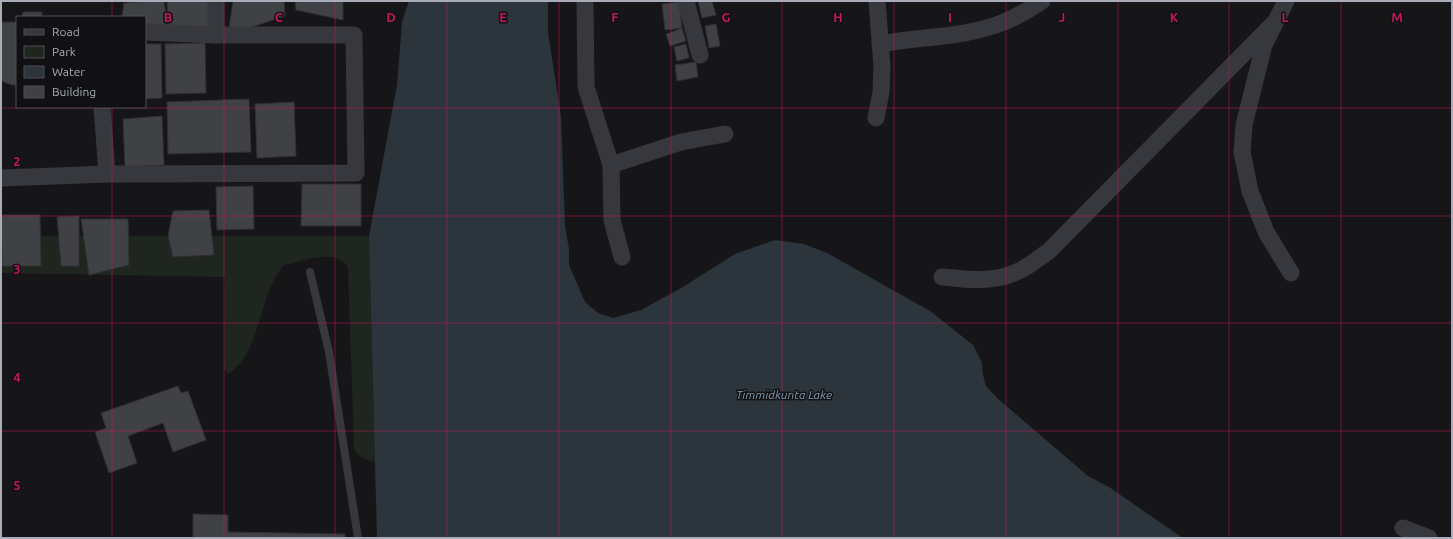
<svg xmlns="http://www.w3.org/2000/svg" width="1453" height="539" font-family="Ubuntu,sans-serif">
	<rect width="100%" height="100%" fill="#161618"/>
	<path fill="#1e261f" d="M1,236H369L375,462C365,459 358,458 354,448L348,268C336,247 304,261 284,265C281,269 277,273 275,278C259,307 258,352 230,373H228L224,369L225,277L1,273Z"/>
	<polygon fill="#2c353c" points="409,1 548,1 548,32 561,117 565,226 569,249 569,265 585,302 598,313 613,318 641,310 683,287 735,254 775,240 804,244 827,253 930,311 973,345 982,363 983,375 986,386 997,398 1088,476 1109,487 1183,538 377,538 369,236 397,85 402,22"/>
	<g fill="#404145" stroke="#303034">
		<polygon points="151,1 164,1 168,29 145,27 145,17 122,17 124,3"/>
		<polygon points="167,1 209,1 210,28 168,29"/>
		<polygon points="233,1 284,1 285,16 228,35"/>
		<polygon points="295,1 343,1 343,20 296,10"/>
		<polygon points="698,1 712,1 716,15 702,18"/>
		<polygon points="679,2 682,28 665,30 662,4"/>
		<polygon points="23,12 42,12 42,17 22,17"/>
		<polygon points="1,22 17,22 17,85 12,85 1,81"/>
		<polygon points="716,24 720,46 709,48 705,26"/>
		<polygon points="682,28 686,41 670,46 666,34"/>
		<polygon points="205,43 206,93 166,94 165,44"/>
		<polygon points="145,44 161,44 162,98 145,99"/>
		<polygon points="686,44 689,58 677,61 674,47"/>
		<polygon points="696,62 698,77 677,81 675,65"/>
		<polygon points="249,99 251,152 168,154 167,102"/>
		<polygon points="294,102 296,156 257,158 255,104"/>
		<polygon points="162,116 164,165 125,167 123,119"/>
		<polygon points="302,184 361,184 361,226 301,226"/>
		<polygon points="253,186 254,229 217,230 216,187"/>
		<polygon points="209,210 214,255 173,257 168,236 173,211"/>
		<polygon points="1,215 40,215 41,266 2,266"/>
		<polygon points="79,216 79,266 61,266 57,217"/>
		<polygon points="81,219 128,219 129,265 89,275"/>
		<polygon points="178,386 181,393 188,391 206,440 173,452 163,423 128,436 137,463 109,473 95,432 106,428 101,413"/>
		<polygon points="193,514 228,515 228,532 345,534 345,538 193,538"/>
	</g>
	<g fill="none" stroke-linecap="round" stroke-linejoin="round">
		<polyline stroke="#37383d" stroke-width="8" points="310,272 329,352 358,538"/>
		<g stroke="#37383d" stroke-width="17">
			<polyline points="585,1 586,87 611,165 612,220 622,257"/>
			<polyline points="686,1 700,55"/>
			<polyline points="1286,1 1264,45 1244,125 1242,152 1250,191 1266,232 1291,273"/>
			<polyline points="216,35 216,1"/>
			<path d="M880,44C921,36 965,38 1004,22C1017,17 1030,9 1042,1"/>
			<polyline points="102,107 107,174"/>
			<polyline points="876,118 881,92 882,67 877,1"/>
			<polyline points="611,165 681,142 725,134"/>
			<polyline points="1,178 107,174 356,173 354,35 216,35 145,32"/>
			<path d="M942,277C969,280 995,283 1021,270C1031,265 1040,257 1049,251L1273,24"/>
			<polyline points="1403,528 1429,538"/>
		</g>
	</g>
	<path fill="none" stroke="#c2185b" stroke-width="1" stroke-opacity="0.55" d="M112,1V17M224,1V538M335,1V538M447,1V538M559,1V538M671,1V538M782,1V538M894,1V538M1006,1V538M1118,1V538M1229,1V538M1341,1V538M112,107V538M1,108H1452M1,216H1452M1,323H1452M1,431H1452"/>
	<g text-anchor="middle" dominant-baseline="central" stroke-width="3" stroke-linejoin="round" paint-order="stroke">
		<g font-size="12" font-style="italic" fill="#7f9bb3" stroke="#111113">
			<text x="784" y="394">Timmidkunta Lake</text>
		</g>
	</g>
	<g font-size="13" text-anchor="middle" font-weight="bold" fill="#c2185b" stroke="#111113" stroke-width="3" stroke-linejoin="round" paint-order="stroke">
		<text x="168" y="22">B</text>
		<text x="279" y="22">C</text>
		<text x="391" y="22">D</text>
		<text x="503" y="22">E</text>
		<text x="615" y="22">F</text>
		<text x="726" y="22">G</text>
		<text x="838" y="22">H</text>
		<text x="950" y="22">I</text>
		<text x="1062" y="22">J</text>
		<text x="1174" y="22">K</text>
		<text x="1285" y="22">L</text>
		<text x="1397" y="22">M</text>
		<text x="17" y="166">2</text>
		<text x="17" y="274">3</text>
		<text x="17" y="382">4</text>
		<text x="17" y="490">5</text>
	</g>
	<rect width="1453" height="539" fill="none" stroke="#a8adb8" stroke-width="4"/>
	<rect x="16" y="16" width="130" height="92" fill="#111113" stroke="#4d4f55"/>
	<rect x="24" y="29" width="20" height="6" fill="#37383d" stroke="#4d4f55"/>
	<text x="52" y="36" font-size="12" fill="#a8adb8">Road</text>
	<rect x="24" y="46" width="20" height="12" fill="#1e261f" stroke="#4d4f55"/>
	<text x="52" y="56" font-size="12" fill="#a8adb8">Park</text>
	<rect x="24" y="66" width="20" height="12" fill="#2c353c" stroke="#4d4f55"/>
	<text x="52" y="76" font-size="12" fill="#a8adb8">Water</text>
	<rect x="24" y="86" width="20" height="12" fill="#404145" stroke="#4d4f55"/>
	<text x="52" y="96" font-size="12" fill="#a8adb8">Building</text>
</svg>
